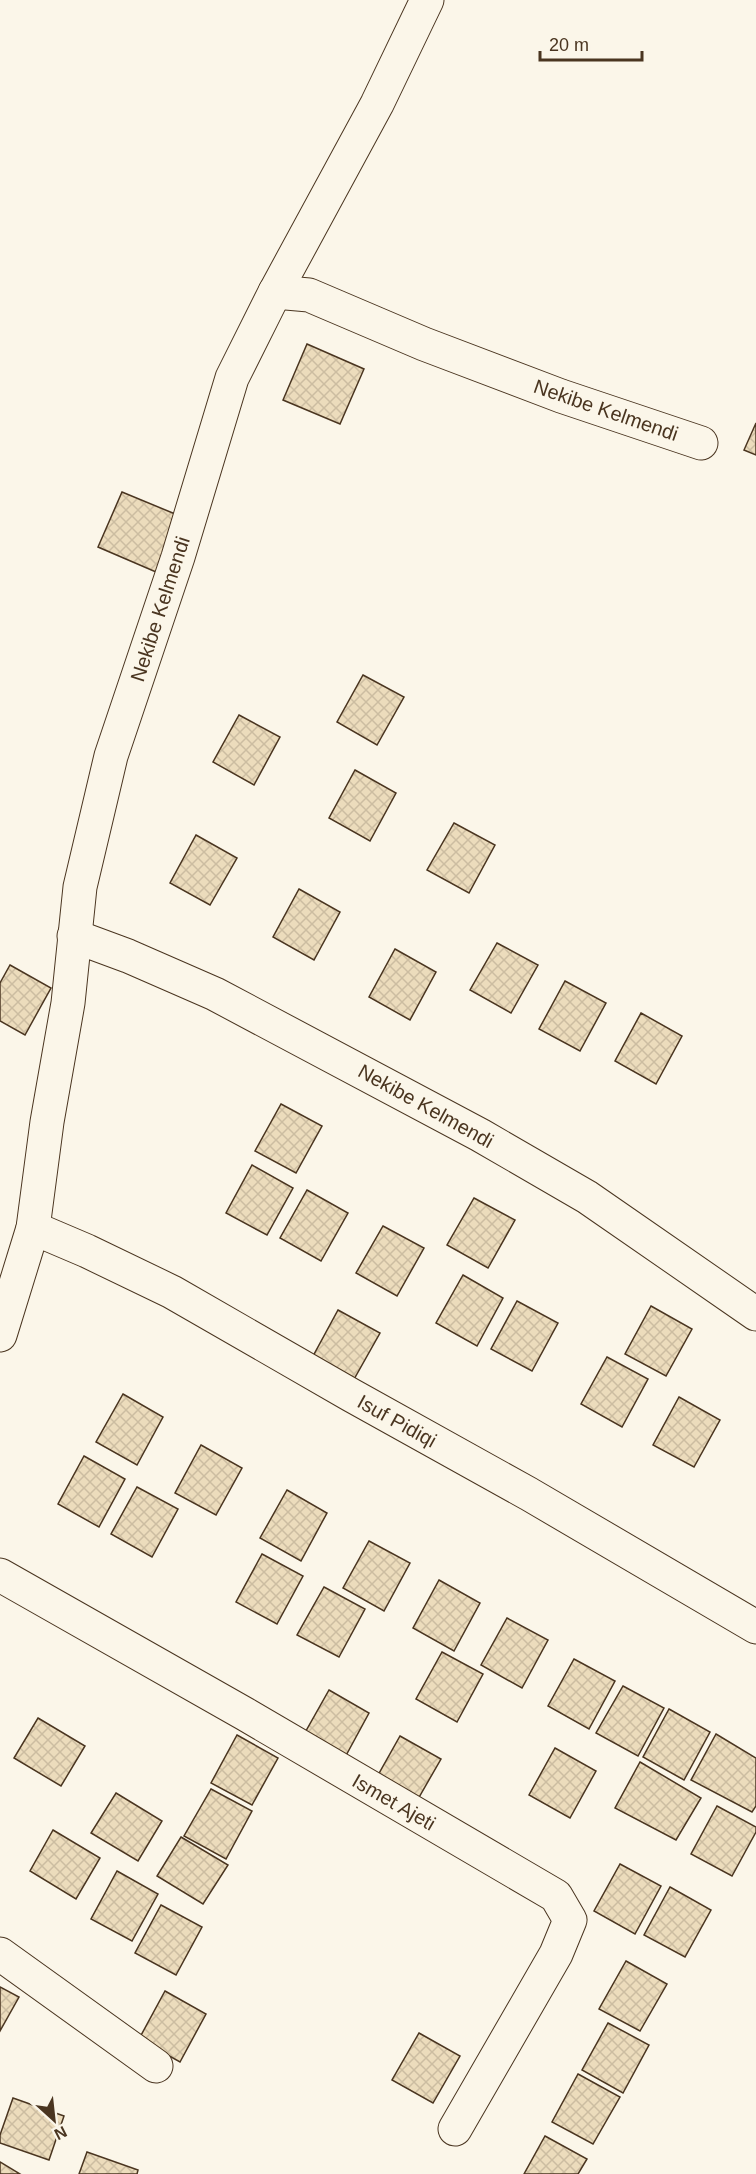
<svg xmlns="http://www.w3.org/2000/svg" width="756" height="2174" font-family="Helvetica,sans-serif">
	<defs>
		<pattern id="building-cross-hatch" width="8" height="8" patternUnits="userSpaceOnUse" patternTransform="scale(1.5)"><rect width="8" height="8" fill="#ecdcbc"/><path d="M0 0l8 8M0 8l8-8" fill="none" stroke="#ccbda1"/></pattern>
	</defs>
	<rect width="100%" height="100%" fill="#fbf6e9"/>
	<g fill="url(#building-cross-hatch)" stroke="#4a3520" stroke-width="1.5">
		<polygon points="307,344 364,369 340,424 283,400"/>
		<polygon points="756,423 756,455 744,450"/>
		<polygon points="122,492 180,516 156,572 98,547"/>
		<polygon points="363,675 404,697 377,745 337,722"/>
		<polygon points="239,715 280,737 254,785 213,762"/>
		<polygon points="355,770 396,793 370,841 329,818"/>
		<polygon points="454,823 495,845 469,893 427,870"/>
		<polygon points="196,835 237,858 210,905 170,883"/>
		<polygon points="299,889 340,912 314,960 273,937"/>
		<polygon points="497,943 538,965 511,1013 470,990"/>
		<polygon points="395,949 436,972 410,1020 369,997"/>
		<polygon points="10,965 51,988 25,1035 0,1021 0,983"/>
		<polygon points="565,981 606,1003 580,1051 539,1029"/>
		<polygon points="641,1013 682,1036 656,1084 615,1061"/>
		<polygon points="281,1104 322,1126 296,1173 255,1151"/>
		<polygon points="252,1165 293,1188 267,1235 226,1213"/>
		<polygon points="307,1190 348,1213 321,1261 280,1238"/>
		<polygon points="474,1198 515,1220 488,1268 447,1245"/>
		<polygon points="383,1226 424,1248 397,1296 356,1273"/>
		<polygon points="463,1275 503,1298 477,1346 436,1323"/>
		<polygon points="517,1301 558,1323 532,1371 491,1349"/>
		<polygon points="651,1306 692,1329 666,1376 625,1354"/>
		<polygon points="338,1310 380,1333 353,1381 312,1358"/>
		<polygon points="607,1357 648,1379 622,1427 581,1404"/>
		<polygon points="123,1394 163,1417 137,1465 96,1442"/>
		<polygon points="679,1397 720,1420 694,1467 653,1445"/>
		<polygon points="201,1445 242,1468 216,1515 175,1493"/>
		<polygon points="84,1456 125,1479 99,1527 58,1504"/>
		<polygon points="137,1487 178,1509 152,1557 111,1534"/>
		<polygon points="287,1490 327,1513 301,1561 260,1538"/>
		<polygon points="369,1541 410,1563 384,1611 343,1588"/>
		<polygon points="262,1554 303,1576 277,1624 236,1602"/>
		<polygon points="439,1580 480,1603 454,1651 413,1628"/>
		<polygon points="324,1587 365,1609 339,1657 297,1635"/>
		<polygon points="507,1618 548,1640 522,1688 481,1665"/>
		<polygon points="442,1652 483,1674 457,1722 416,1699"/>
		<polygon points="574,1659 615,1681 589,1729 548,1706"/>
		<polygon points="623,1686 664,1708 638,1756 596,1733"/>
		<polygon points="329,1690 369,1713 343,1761 302,1738"/>
		<polygon points="669,1709 710,1732 684,1780 643,1757"/>
		<polygon points="38,1718 85,1746 61,1786 14,1758"/>
		<polygon points="716,1734 756,1758 756,1806 752,1812 691,1780"/>
		<polygon points="237,1735 278,1758 252,1805 211,1783"/>
		<polygon points="400,1736 441,1759 414,1806 373,1784"/>
		<polygon points="555,1748 596,1771 570,1818 529,1795"/>
		<polygon points="640,1762 701,1798 676,1840 615,1808"/>
		<polygon points="211,1789 252,1811 226,1859 184,1836"/>
		<polygon points="116,1793 162,1821 138,1861 91,1833"/>
		<polygon points="717,1806 756,1827 756,1832 732,1876 691,1854"/>
		<polygon points="53,1830 100,1858 76,1899 30,1871"/>
		<polygon points="181,1837 228,1865 203,1904 157,1876"/>
		<polygon points="620,1864 661,1886 635,1934 594,1911"/>
		<polygon points="117,1871 158,1894 132,1941 91,1919"/>
		<polygon points="670,1887 711,1910 685,1957 644,1935"/>
		<polygon points="161,1905 202,1927 176,1975 135,1953"/>
		<polygon points="626,1961 667,1984 640,2031 599,2009"/>
		<polygon points="0,1987 19,1997 0,2031"/>
		<polygon points="165,1991 206,2014 180,2062 139,2039"/>
		<polygon points="608,2023 649,2045 623,2093 582,2070"/>
		<polygon points="419,2033 460,2056 433,2103 392,2080"/>
		<polygon points="578,2074 620,2097 593,2144 552,2122"/>
		<polygon points="13,2098 64,2116 49,2160 0,2143 0,2135"/>
		<polygon points="545,2136 587,2159 578,2174 524,2174"/>
		<polygon points="87,2152 138,2170 137,2174 79,2174"/>
		<polygon points="0,2162 20,2174 0,2174"/>
	</g>
	<g fill="none" stroke-linecap="round" stroke-linejoin="round">
		<g stroke="#4a3520" stroke-width="35">
			<g id="minor">
				<polyline points="275,292 309,295 424,344 561,396 701,443"/>
				<polyline points="74,936 128,956 215,994 480,1135 587,1197 756,1314"/>
				<polyline points="33,1228 87,1251 172,1292 351,1395 529,1494 756,1627"/>
				<polyline points="0,1335 33,1228 47,1122 68,1003 80,887 111,756 178,557 232,378 275,292 377,104 427,0"/>
				<polyline points="0,1575 245,1714 556,1896 570,1920 556,1954 455,2129"/>
				<polyline points="0,1954 156,2066"/>
			</g>
		</g>
		<use href="#minor" stroke="#fbf6e9" stroke-width="33"/>
	</g>
	<g text-anchor="middle" dominant-baseline="central" stroke-width="4.5" stroke-linejoin="round" paint-order="stroke">
		<g font-size="20" fill="#4a3520" stroke="#fbf6e9">
			<text transform="translate(606 410) rotate(19)">Nekibe Kelmendi</text>
			<text transform="translate(160 609) rotate(-72)">Nekibe Kelmendi</text>
			<text transform="translate(426 1106) rotate(29)">Nekibe Kelmendi</text>
			<text transform="translate(397 1421) rotate(29)">Isuf Pidiqi</text>
			<text transform="translate(394 1802) rotate(30)">Ismet Ajeti</text>
		</g>
	</g>
	<g transform="translate(54 2120) rotate(153)" stroke="#fbf6e9" stroke-width="4.5" paint-order="stroke">
	<path d="M0-4.5L10 22L0 15L-10 22Z" fill="#4a3520"/>
	<text y="-9" font-size="16" font-weight="bold" text-anchor="middle" fill="#4a3520">N</text>
	</g>
	<path d="M540 51v9h102v-9" fill="none" stroke="#4a3520" stroke-width="3"/>
	<text x="549" y="51" font-size="18" fill="#4a3520" stroke="#fbf6e9" stroke-width="4.5" paint-order="stroke">20 m</text>
</svg>
